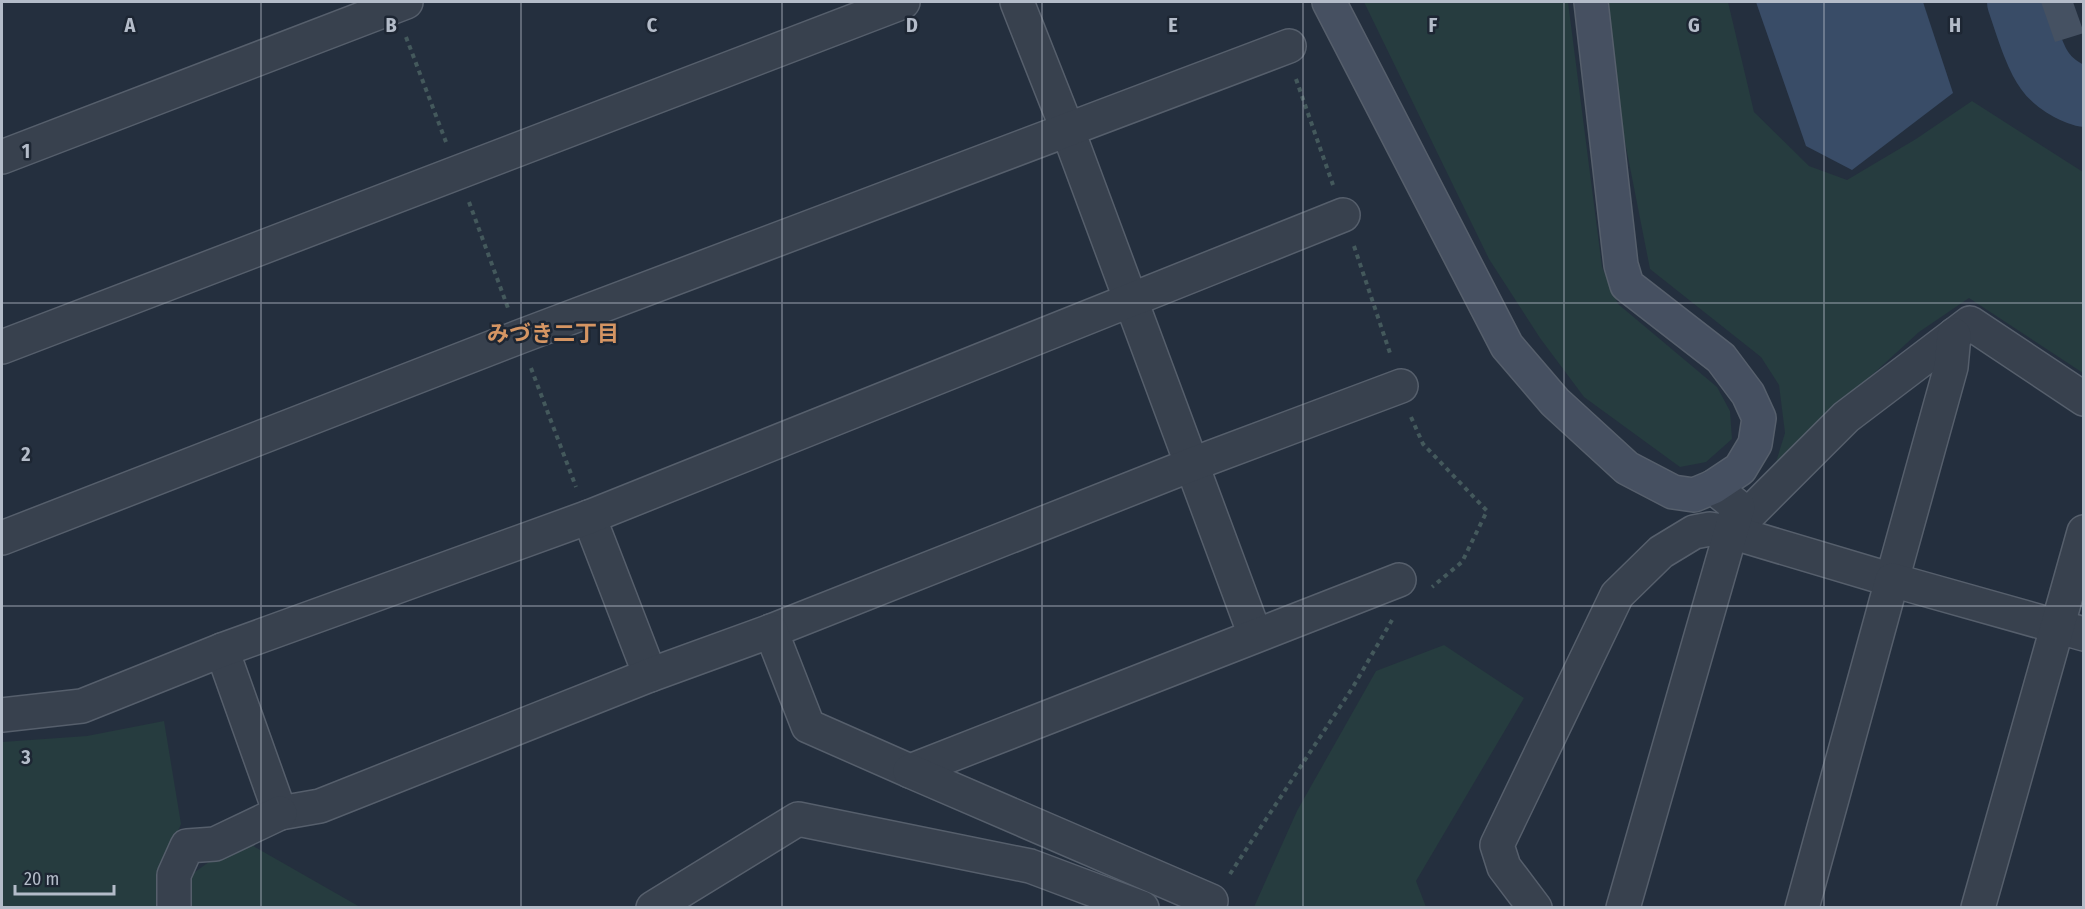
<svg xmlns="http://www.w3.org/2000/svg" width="2085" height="909" font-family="'Fira Sans Condensed','Noto Sans JP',sans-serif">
	<rect width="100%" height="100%" fill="#242f3e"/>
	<g fill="#263c3f">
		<polygon points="1364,2 1568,2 1602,267 1618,304 1717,387 1730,411 1732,439 1706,462 1680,467 1584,397 1540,338 1489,259"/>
		<polygon points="1609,2 1728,2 1754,112 1809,166 1847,180 1916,139 1972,101 2083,172 2083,373 1969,298 1919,332 1827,416 1772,475 1785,433 1779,385 1761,357 1650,269 1614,86"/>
		<polygon points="1444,645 1524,698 1416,881 1426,907 1254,907 1297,811 1376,671"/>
		<polygon points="164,721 181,824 159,877 159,907 2,908 2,742 87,736"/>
		<polygon points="241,839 360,907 188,907 188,877"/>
	</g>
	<polygon fill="#394c67" points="1756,2 1923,2 1953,93 1852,170 1806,146"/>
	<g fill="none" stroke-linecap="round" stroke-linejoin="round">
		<path stroke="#394c67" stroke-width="60" d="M2017,2C2023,19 2034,57 2045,71C2053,83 2070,93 2084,97"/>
	</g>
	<polygon fill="#455162" points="2041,2 2073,2 2084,33 2055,42"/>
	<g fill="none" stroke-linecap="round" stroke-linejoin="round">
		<g stroke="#565f6c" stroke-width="36">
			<g id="street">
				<polyline points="1017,2 1068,131 1255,635"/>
				<polyline points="2,157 406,2"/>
				<polyline points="2,347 903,2"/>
				<polyline points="589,517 650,675"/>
				<polyline points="1731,532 1846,417 1970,323 2084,399"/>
				<polyline points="2,538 519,337 1289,46"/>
				<polyline points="771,631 1193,464 1401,386"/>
				<polyline points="222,650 280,813 320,806 650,675 771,631 808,726 910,771 1399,580"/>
				<polyline points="2,715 82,706 222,650 589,517 1343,215"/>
				<polyline points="910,771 1211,901 1208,908"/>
				<polyline points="174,908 174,875 187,846 215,844 280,813"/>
				<polyline points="653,908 798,819 1030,866 1142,908"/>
				<polyline points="1535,908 1504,867 1497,845 1617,595 1661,552 1694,532 1710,529 1731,532 1892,580 1951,367 1954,335"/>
				<polyline points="1623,908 1738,507 1713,487"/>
				<polyline points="1802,908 1892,580 2084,634"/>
				<polyline points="1978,908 2084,532"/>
			</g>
		</g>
		<g stroke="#565f6c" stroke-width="36">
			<polyline id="secondary" points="1329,2 1507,346 1555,402 1627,468 1673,492 1694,495 1713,487 1740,469 1755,444 1759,418 1748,394 1721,358 1627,285 1621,265 1591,2"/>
		</g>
		<g stroke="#44595c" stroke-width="4" stroke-dasharray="4.5 4.5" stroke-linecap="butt">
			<polyline points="406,37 446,142"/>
			<polyline points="1296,79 1333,185"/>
			<polyline points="469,202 508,308"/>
			<polyline points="1354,246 1391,356"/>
			<polyline points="531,368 576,487"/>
			<polyline points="1411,417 1423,444 1487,511 1462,562 1432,587"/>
			<polyline points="1230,874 1353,687 1392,620"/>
		</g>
		<use href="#street" stroke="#38414e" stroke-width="33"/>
		<use href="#secondary" stroke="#465061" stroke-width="33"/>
	</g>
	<path fill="none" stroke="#b4bcc9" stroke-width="1.5" stroke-opacity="0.55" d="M261,2V908M521,2V908M782,2V908M1042,2V908M1303,2V908M1564,2V908M1824,2V908M2,303H2084M2,606H2084"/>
	<g text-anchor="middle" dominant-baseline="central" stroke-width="5" stroke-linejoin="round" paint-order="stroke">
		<g font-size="22" font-weight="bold" fill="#d59563" stroke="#1d2633">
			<text x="553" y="333">みづき二丁目</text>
		</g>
	</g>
	<g font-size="20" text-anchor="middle" font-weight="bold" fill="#b4bcc9" stroke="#1d2633" stroke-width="5" stroke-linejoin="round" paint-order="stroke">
		<text x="130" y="32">A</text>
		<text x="391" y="32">B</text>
		<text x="652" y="32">C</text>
		<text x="912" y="32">D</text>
		<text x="1173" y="32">E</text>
		<text x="1433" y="32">F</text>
		<text x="1694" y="32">G</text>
		<text x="1955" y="32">H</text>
		<text x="26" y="158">1</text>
		<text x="26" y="461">2</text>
		<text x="26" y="764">3</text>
	</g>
	<rect width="2085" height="909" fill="none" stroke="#b4bcc9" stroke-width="6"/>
	<path d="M15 885v9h99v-9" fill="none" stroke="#b4bcc9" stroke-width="3"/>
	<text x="24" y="885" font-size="18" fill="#b4bcc9" stroke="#1d2633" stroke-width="4.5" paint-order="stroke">20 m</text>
</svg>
